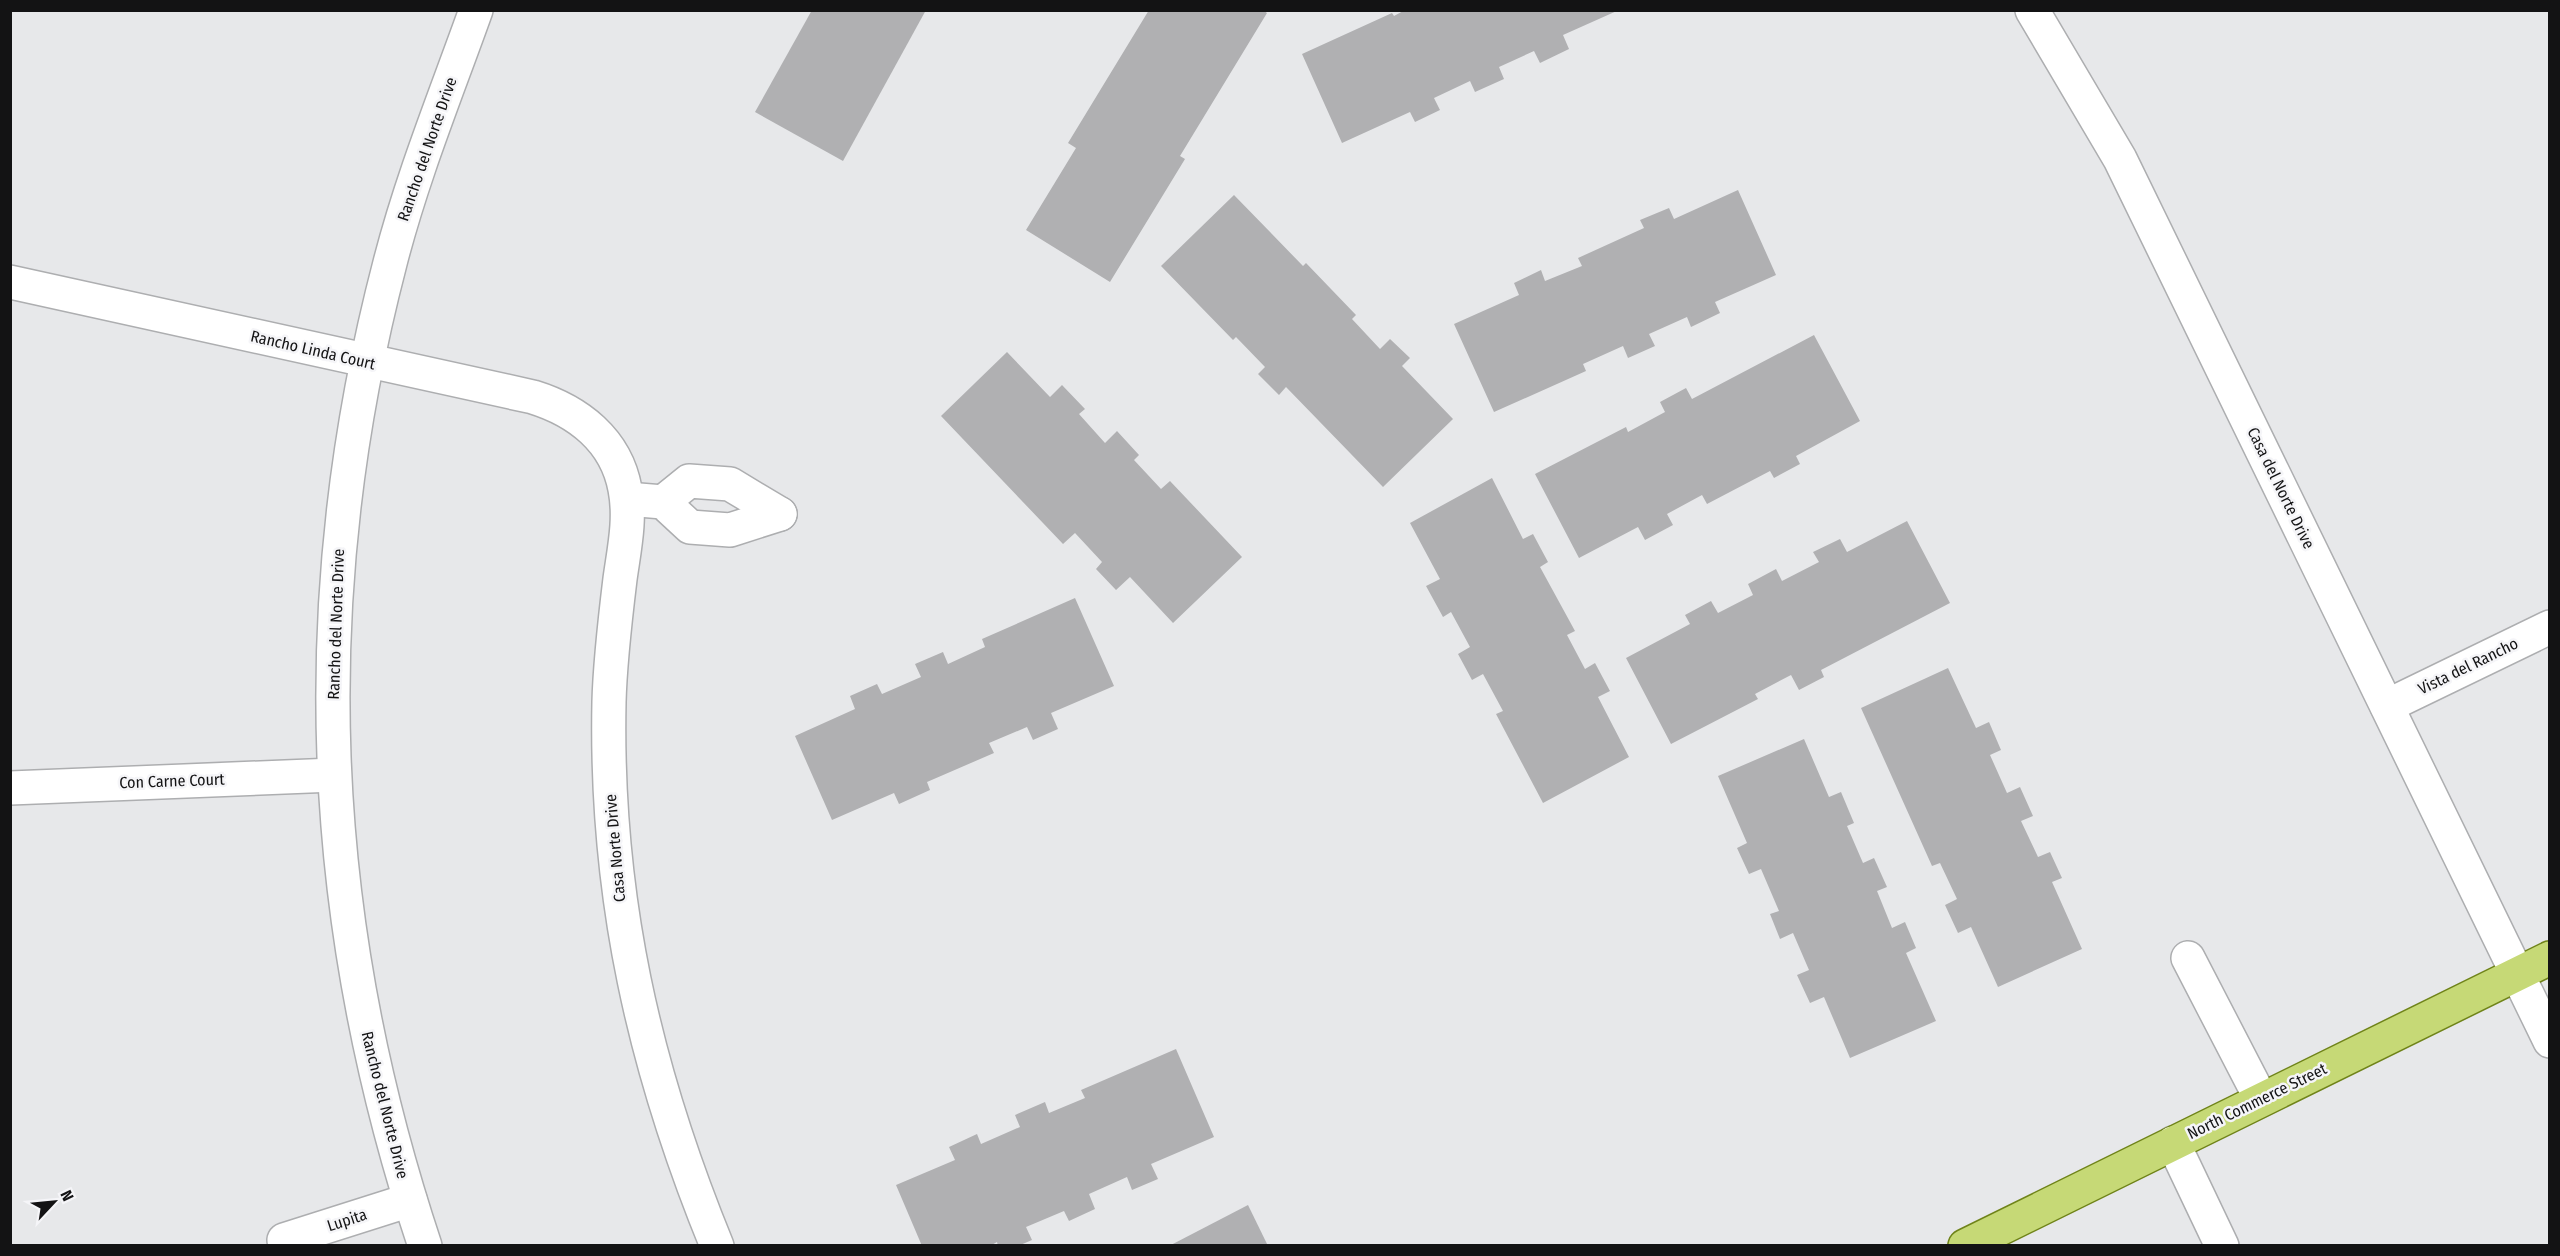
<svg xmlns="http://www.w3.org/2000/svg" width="2560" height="1256" font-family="'Fira Sans Condensed',sans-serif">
	<rect width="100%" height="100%" fill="#e7e8ea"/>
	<g fill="#b0b0b2">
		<polygon points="812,10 926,10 843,161 755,112"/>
		<polygon points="1149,10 1263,10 1267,13 1180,156 1185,159 1110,282 1026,230 1076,148 1068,143"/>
		<polygon points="1405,10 1619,10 1563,35 1569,49 1540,63 1534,51 1499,67 1504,79 1475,92 1470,81 1434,98 1440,110 1415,122 1410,112 1342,143 1302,54 1392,13 1394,16"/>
		<polygon points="1738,190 1776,275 1715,302 1720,313 1691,327 1687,317 1649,334 1655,346 1628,358 1623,346 1583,364 1586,371 1494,412 1454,324 1519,295 1514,283 1541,270 1545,281 1582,266 1578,258 1644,228 1640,220 1669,208 1674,219"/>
		<polygon points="1234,195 1303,266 1306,263 1356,315 1352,319 1380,349 1390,339 1410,358 1402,366 1453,419 1383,487 1286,387 1279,395 1258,374 1265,367 1236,337 1233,340 1161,266"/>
		<polygon points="1814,335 1860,421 1796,456 1800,464 1774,478 1770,471 1707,504 1702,495 1667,514 1673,525 1645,540 1638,527 1579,558 1535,474 1626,427 1628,432 1665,412 1660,402 1686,388 1692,399"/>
		<polygon points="1007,352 1050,397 1062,385 1085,409 1079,414 1105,443 1117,431 1139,455 1134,460 1161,489 1170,481 1242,557 1173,623 1130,577 1116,590 1096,569 1102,562 1075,533 1063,544 941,416"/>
		<polygon points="1492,478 1523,539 1533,534 1548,562 1540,567 1575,631 1567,635 1585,669 1595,663 1610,691 1598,697 1629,757 1543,803 1496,714 1503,711 1483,674 1472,680 1458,654 1470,647 1451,612 1443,617 1426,586 1440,579 1410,523"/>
		<polygon points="1907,521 1950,603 1821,670 1824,677 1799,690 1791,675 1755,694 1758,699 1671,744 1626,658 1690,624 1685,615 1711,601 1718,613 1753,595 1748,584 1776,569 1782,581 1819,562 1813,552 1840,539 1847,552"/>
		<polygon points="1075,598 1114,686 1051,713 1058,729 1033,740 1027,727 989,743 994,753 927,782 930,790 899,804 894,793 832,820 795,736 855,709 850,696 877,684 882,694 921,677 915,664 943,652 948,664 985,647 982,639"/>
		<polygon points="1948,668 1976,728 1989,722 2001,750 1990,755 2007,793 2020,787 2033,816 2021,821 2038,857 2050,852 2062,878 2052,882 2082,949 1998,987 1971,927 1958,933 1945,905 1957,899 1940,863 1932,866 1861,708"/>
		<polygon points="1804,739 1829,797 1841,792 1854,823 1847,826 1863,863 1874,858 1887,887 1877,891 1892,928 1905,922 1916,948 1906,953 1936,1021 1850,1058 1824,997 1810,1003 1797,975 1809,970 1793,933 1780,939 1770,914 1779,911 1761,869 1749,874 1737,848 1747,843 1718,776"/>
		<polygon points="1176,1049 1214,1137 1151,1164 1158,1179 1132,1190 1127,1177 1089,1194 1095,1209 1069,1221 1064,1211 1026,1227 1032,1240 1018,1246 998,1246 997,1242 990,1246 922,1246 896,1185 955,1160 949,1147 977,1134 981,1144 1020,1127 1015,1115 1045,1102 1049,1113 1085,1098 1081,1090"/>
		<polygon points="1248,1205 1268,1246 1169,1246"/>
	</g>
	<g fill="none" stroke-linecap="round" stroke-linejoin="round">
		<g stroke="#adaeb0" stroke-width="36">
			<g id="minor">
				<polyline points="2032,10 2120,159 2550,1041"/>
				<path d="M10,282L533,397C578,411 616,440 625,489C631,519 624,550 620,579C615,620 610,661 609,702C605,896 644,1068 717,1246"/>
				<polyline points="627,499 663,502 690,527 730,530 780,514"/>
				<polyline points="663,502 689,481 730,484 780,514"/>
				<polyline points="2387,706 2550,627"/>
				<polyline points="10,788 334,775"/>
				<polyline points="2188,958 2261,1099"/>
				<polyline points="2173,1143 2222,1246"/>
				<polyline points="284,1240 410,1200"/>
				<path d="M425,1246C316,919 303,596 390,263C412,177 446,94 476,10"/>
			</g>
		</g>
		<g stroke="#6f8319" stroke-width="36">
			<polyline id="major" points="1965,1246 2550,958"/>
		</g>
		<use href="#minor" stroke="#fff" stroke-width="33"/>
		<use href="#major" stroke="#c6d976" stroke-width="33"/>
	</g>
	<g text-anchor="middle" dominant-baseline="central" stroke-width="5" stroke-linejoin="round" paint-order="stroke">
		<g font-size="16" fill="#131314" stroke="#f5f5f8">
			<text transform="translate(427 149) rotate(-71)">Rancho del Norte Drive</text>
			<text transform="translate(313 350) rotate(13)">Rancho Linda Court</text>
			<text transform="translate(2281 488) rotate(64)">Casa del Norte Drive</text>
			<text transform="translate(336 624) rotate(-88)">Rancho del Norte Drive</text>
			<text transform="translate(2468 666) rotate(-26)">Vista del Rancho</text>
			<text transform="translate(172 781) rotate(-2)">Con Carne Court</text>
			<text transform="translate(615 848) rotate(-95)">Casa Norte Drive</text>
			<text transform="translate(2257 1101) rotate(-26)">North Commerce Street</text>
			<text transform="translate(385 1105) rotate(76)">Rancho del Norte Drive</text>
			<text transform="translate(347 1220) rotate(-18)">Lupita</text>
		</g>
	</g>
	<rect width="2560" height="1256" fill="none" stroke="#131314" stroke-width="24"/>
	<g transform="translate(54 1202) rotate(64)" stroke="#f5f5f8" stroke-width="4.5" paint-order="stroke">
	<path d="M0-4.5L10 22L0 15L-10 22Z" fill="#131314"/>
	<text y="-9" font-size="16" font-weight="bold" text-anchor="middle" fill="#131314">N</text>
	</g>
</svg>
